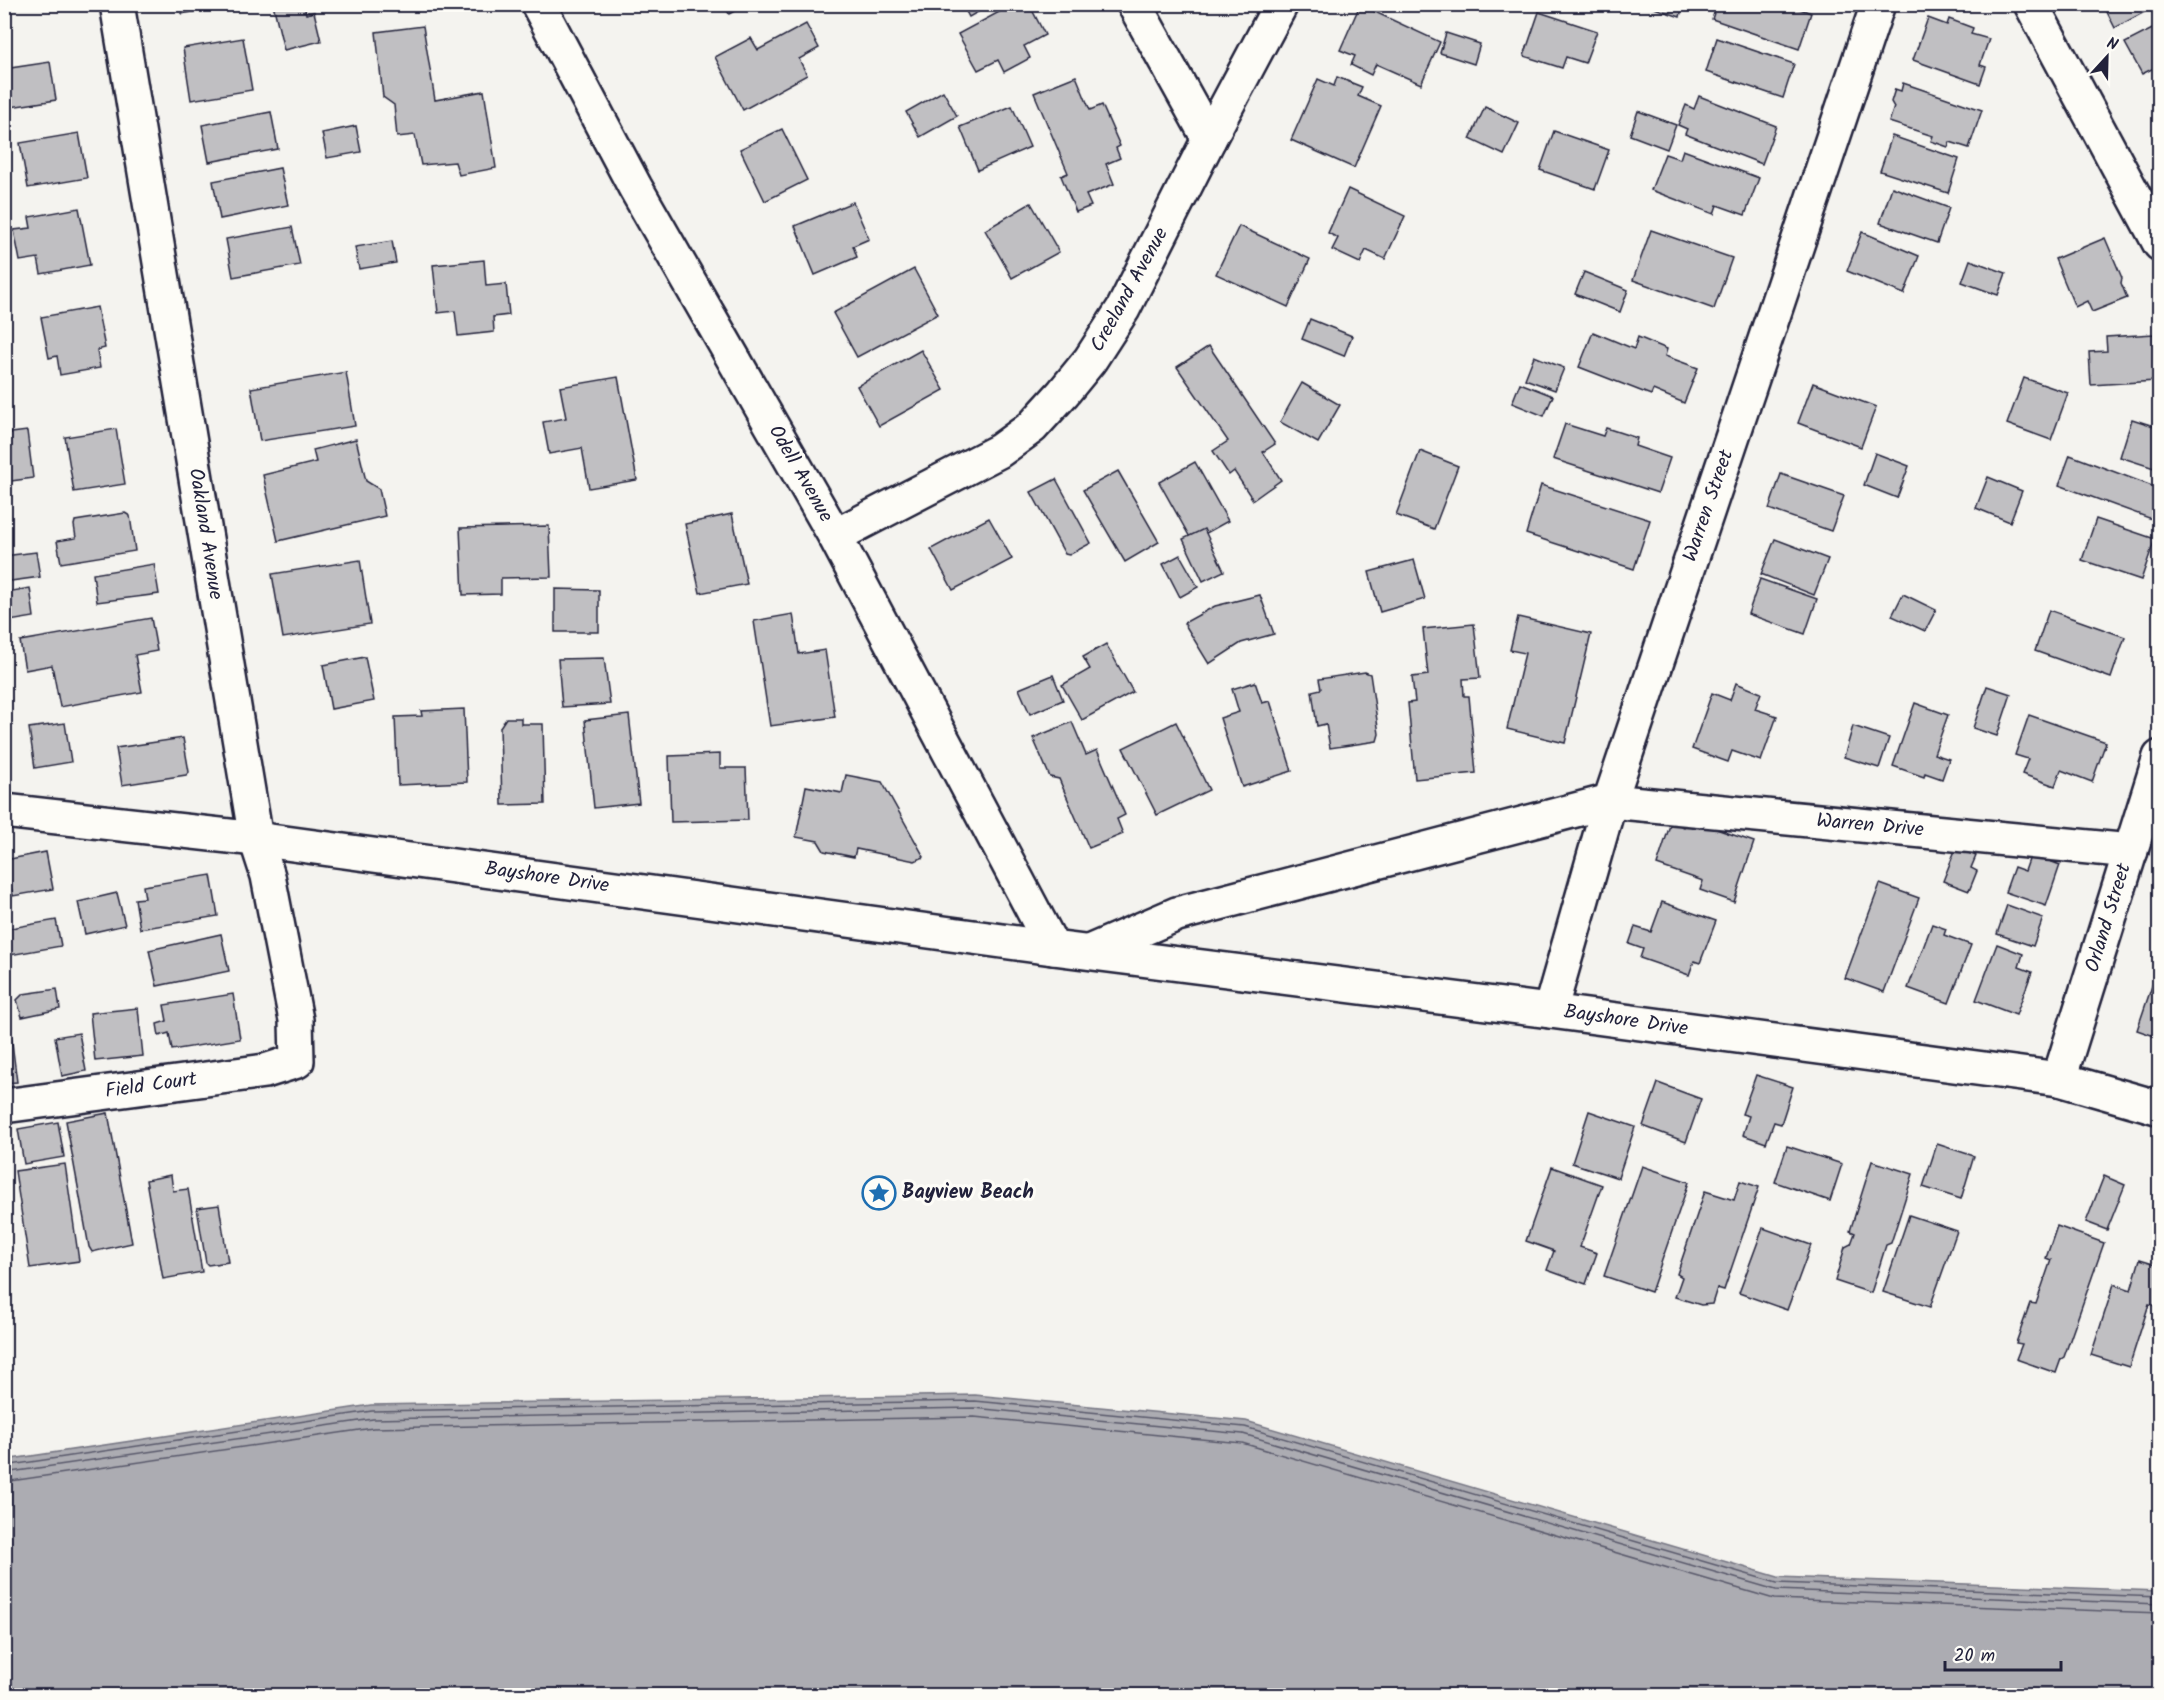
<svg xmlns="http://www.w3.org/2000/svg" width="2164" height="1700" font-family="Kalam,sans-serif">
	<rect width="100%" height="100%" fill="#f4f3ef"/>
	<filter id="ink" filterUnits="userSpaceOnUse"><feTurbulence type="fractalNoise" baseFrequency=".0167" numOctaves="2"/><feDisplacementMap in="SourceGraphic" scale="12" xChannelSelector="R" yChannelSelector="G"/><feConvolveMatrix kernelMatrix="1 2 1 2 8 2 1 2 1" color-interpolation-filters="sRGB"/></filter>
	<g filter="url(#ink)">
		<polygon fill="#acacb2" stroke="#757582" stroke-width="1.5" points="975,1395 1246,1421 1778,1577 2159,1591 2159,1695 5,1695 5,1460 371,1405"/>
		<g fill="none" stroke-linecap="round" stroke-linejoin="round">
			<g stroke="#59596b" stroke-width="1.5">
				<polyline points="4,1466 372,1411 975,1401 1245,1427 1777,1583 2160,1597"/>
				<polyline points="4,1473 373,1419 974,1408 1243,1434 1776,1590 2160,1604"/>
				<polyline points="4,1482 373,1428 974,1417 1242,1443 1774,1599 2160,1613"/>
			</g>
		</g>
		<g fill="#c0bfc2" stroke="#22223b" stroke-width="1.5">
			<polygon points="180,4 237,4 182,14"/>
			<polygon points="273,4 304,4 306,14 314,12 321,41 284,50"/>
			<polygon points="724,4 748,4 729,14"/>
			<polygon points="962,4 992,4 969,17"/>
			<polygon points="1014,4 1029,4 1045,35 1024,46 1030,58 1004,72 998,60 978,70 958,34"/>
			<polygon points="1643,4 1683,4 1680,17"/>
			<polygon points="1717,4 1787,4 1811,13 1799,49 1712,19"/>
			<polygon points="2103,4 2159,4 2115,28"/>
			<polygon points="1360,5 1440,42 1421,84 1376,64 1371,75 1351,65 1355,56 1340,50"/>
			<polygon points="1539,12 1597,31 1585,63 1566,57 1562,68 1524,56"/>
			<polygon points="1928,18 1947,25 1949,19 1973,28 1971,34 1989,39 1980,65 1986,67 1980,84 1913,60"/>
			<polygon points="806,24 819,48 799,59 807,75 743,110 715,57 751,38 758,50"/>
			<polygon points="2160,25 2160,65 2142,74 2125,43"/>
			<polygon points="423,26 435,100 484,91 496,168 459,175 455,162 421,165 415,135 397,137 394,105 383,97 376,32"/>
			<polygon points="1446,33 1480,44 1474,64 1440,53"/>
			<polygon points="243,38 252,90 191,100 183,48"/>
			<polygon points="1717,38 1794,64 1783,98 1706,72"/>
			<polygon points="50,62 56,100 4,108 4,69"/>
			<polygon points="1076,76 1090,110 1102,105 1120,146 1116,148 1120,158 1106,164 1114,184 1086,195 1091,206 1076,212 1061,176 1068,173 1034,93"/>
			<polygon points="1337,77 1362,87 1358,96 1381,106 1354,168 1291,140 1318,79 1334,86"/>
			<polygon points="1903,83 1982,110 1969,148 1950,142 1948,147 1931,141 1933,136 1889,122 1894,107 1891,102 1895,89 1901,91"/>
			<polygon points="943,91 957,116 920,137 906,112"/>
			<polygon points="1699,96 1776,126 1762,164 1685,134 1687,129 1678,125 1686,105 1694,109"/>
			<polygon points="1012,106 1030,147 978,170 960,127"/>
			<polygon points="1485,107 1519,123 1504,155 1470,139"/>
			<polygon points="1638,111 1676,125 1667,149 1630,135"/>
			<polygon points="271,112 278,149 209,162 202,125"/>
			<polygon points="356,126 361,152 327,158 322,133"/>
			<polygon points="782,129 807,180 765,201 740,149"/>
			<polygon points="1554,131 1609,150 1595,189 1540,170"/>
			<polygon points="79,133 87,178 28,188 20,143"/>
			<polygon points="1892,136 1959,159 1948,193 1880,171"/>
			<polygon points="1683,150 1759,178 1745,215 1717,205 1714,214 1651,190 1665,154 1680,159"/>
			<polygon points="280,168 288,205 220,219 213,181"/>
			<polygon points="1892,187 1949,208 1937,243 1880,223"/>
			<polygon points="1348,189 1405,216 1385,259 1366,250 1360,263 1332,250 1338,238 1328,233"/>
			<polygon points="853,202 869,239 853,246 857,257 815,275 795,226"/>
			<polygon points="1031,203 1059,252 1012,278 985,230"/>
			<polygon points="79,208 90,265 41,274 38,258 20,261 14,230 31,228 29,217"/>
			<polygon points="1239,226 1310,259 1288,307 1216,274"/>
			<polygon points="292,227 300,265 233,277 226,239"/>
			<polygon points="1651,230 1732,258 1714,309 1633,280"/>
			<polygon points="1862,232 1919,256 1904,294 1847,271"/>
			<polygon points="2105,238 2122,278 2121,283 2127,298 2092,312 2087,301 2075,307 2055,259"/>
			<polygon points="392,241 396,263 359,269 355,247"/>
			<polygon points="484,260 486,286 506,284 509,315 493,317 494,332 458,336 455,311 438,313 433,265"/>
			<polygon points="1970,260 2006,273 1998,295 1962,282"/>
			<polygon points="914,269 938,314 857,357 833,313"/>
			<polygon points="1584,272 1628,290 1620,312 1575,294"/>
			<polygon points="97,307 105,348 97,350 100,368 60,375 57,356 49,358 41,317"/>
			<polygon points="1310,319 1352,336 1344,356 1302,339"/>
			<polygon points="1593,332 1634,349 1638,337 1667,349 1665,356 1698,368 1684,403 1653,390 1651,395 1579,367"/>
			<polygon points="2154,334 2156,381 2091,385 2089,352 2107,351 2106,337"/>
			<polygon points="1209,346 1275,444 1263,452 1281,480 1253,500 1234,471 1229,475 1213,451 1228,441 1177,367"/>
			<polygon points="921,350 944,390 879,426 857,386"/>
			<polygon points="1534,356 1564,368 1555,390 1525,379"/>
			<polygon points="346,372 355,426 260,441 251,388"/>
			<polygon points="618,377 637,480 589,488 582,448 549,454 543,422 566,418 560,387"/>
			<polygon points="2024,378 2068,393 2051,440 2007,424"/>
			<polygon points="1302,383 1340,405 1318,443 1280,422"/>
			<polygon points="1520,383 1553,396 1544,416 1512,403"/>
			<polygon points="1813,383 1876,407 1861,447 1798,423"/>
			<polygon points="2132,419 2160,428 2160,470 2120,457"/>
			<polygon points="1565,424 1603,436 1606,428 1637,438 1635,446 1670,458 1658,493 1553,459"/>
			<polygon points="116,429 125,484 74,492 65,437"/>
			<polygon points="27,431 33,478 4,482 4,434"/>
			<polygon points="356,439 366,481 379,489 385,516 278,541 263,475 316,462 313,450"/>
			<polygon points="1420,451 1458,466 1434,529 1396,515"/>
			<polygon points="1875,453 1909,466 1897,498 1864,485"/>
			<polygon points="2070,455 2160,489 2160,522 2059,485"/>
			<polygon points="1195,462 1228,521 1192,541 1159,482"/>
			<polygon points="1118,471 1159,542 1125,562 1083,490"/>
			<polygon points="1781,474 1844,496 1831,531 1769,509"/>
			<polygon points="1988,477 2022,491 2010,522 1976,508"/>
			<polygon points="1056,479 1091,543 1069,555 1065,554 1031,492"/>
			<polygon points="1541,485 1650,520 1634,569 1526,534"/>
			<polygon points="125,513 130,516 135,551 61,563 57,541 76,538 74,525 75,521"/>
			<polygon points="732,514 747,584 700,593 685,524"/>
			<polygon points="989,518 1012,559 953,590 931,549"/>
			<polygon points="2096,519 2155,539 2141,580 2082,560"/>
			<polygon points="549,526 551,577 501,578 501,594 463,595 460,528"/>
			<polygon points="1204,529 1224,571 1203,581 1183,539"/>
			<polygon points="1775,539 1828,559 1814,595 1761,574"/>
			<polygon points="36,552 40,577 11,581 4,579 4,556"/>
			<polygon points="1180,555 1198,587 1180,597 1163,564"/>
			<polygon points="360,560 370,624 283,638 272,574"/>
			<polygon points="1414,560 1425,599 1380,612 1369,572"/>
			<polygon points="154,564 159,594 97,602 93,574"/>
			<polygon points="1760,579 1817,599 1805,634 1748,614"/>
			<polygon points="30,588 34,617 10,621 6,592"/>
			<polygon points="555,589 599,590 599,632 555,632"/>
			<polygon points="1903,594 1936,610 1925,631 1892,616"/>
			<polygon points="1260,595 1274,634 1241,643 1209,664 1184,623 1215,606"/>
			<polygon points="2049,610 2125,637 2111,678 2035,651"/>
			<polygon points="793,614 799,654 825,650 835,717 770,726 754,621"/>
			<polygon points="1518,617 1591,634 1565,743 1507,729 1525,653 1510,650"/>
			<polygon points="151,618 157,651 135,655 142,692 60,707 52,665 25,670 20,641"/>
			<polygon points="1474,624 1480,678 1463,679 1464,696 1469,696 1476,773 1415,779 1408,703 1415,702 1412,677 1428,675 1423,629"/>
			<polygon points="1106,644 1133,692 1082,720 1062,685 1090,669 1083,657"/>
			<polygon points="365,657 374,701 331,709 323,665"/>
			<polygon points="604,658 610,704 562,707 558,659"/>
			<polygon points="1365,672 1370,674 1379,734 1377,741 1330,748 1326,724 1317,726 1312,691 1321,689 1319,679"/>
			<polygon points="1053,675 1063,700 1030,714 1019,689"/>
			<polygon points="1255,682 1262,703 1270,701 1292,771 1242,787 1220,718 1239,712 1232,689"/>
			<polygon points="1736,683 1761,693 1755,709 1777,716 1761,761 1732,751 1728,762 1692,749 1712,693 1730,700"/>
			<polygon points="1987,686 2011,694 1997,736 1973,728"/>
			<polygon points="1915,703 1948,715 1934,754 1949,759 1942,779 1925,773 1924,777 1893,766"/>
			<polygon points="464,709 467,782 398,785 395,717 422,716 421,711"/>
			<polygon points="629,715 639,803 594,808 585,720"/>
			<polygon points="2029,715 2106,742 2092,782 2061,770 2055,786 2022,774 2028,759 2015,755"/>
			<polygon points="506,718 521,718 521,724 543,724 545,804 502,805 500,727"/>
			<polygon points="1072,722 1086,755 1097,750 1125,815 1117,819 1123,834 1089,848 1059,779 1050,777 1033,738"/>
			<polygon points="1176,722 1209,790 1157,815 1123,748"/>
			<polygon points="65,723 71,762 35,768 29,728"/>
			<polygon points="1853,726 1889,738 1879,768 1844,757"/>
			<polygon points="183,738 189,772 186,775 122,785 116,748"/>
			<polygon points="720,754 720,768 746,768 748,820 671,822 669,756"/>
			<polygon points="846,775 882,782 924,857 915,861 856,849 854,857 824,851 818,841 796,837 806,786 842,793"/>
			<polygon points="1687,819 1754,842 1734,902 1700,890 1703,881 1657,865 1671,822 1684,827"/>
			<polygon points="1956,848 1976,856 1971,868 1977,871 1969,891 1943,881"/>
			<polygon points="46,852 53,889 13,896 5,860"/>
			<polygon points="2031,854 2060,865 2046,906 2005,892 2014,867 2025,871"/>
			<polygon points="211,875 218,916 140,929 135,899 145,898 143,886"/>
			<polygon points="1880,884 1919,898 1884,992 1845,978"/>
			<polygon points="117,893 125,925 85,934 78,902"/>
			<polygon points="1662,902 1716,921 1700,963 1694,961 1689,975 1640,958 1643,949 1629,944 1635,927 1651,932"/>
			<polygon points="2007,905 2043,918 2033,946 1997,934"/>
			<polygon points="56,920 61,946 10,955 5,929"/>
			<polygon points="1932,924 1946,929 1944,935 1971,945 1949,1003 1908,988"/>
			<polygon points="221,934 229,971 157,986 149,950"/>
			<polygon points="1997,944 2023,954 2019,967 2032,972 2016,1015 1976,1000"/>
			<polygon points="2154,980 2160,982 2160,1038 2137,1030"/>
			<polygon points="57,989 60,1009 22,1017 17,1000 23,994"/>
			<polygon points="233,994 240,1039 172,1050 169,1033 159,1036 157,1024 167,1021 164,1005"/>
			<polygon points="138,1008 143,1056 95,1061 90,1013"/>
			<polygon points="79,1033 86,1071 62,1076 55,1037"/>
			<polygon points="11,1035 17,1082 4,1083 4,1036"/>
			<polygon points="1756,1075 1793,1087 1781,1124 1774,1122 1766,1143 1743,1135 1749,1116 1742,1114"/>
			<polygon points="1658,1083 1701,1099 1686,1142 1643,1126"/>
			<polygon points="1589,1111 1635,1127 1618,1178 1572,1163"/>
			<polygon points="108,1113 132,1243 92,1252 89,1247 66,1121"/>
			<polygon points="58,1122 64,1157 24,1164 18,1129"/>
			<polygon points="1937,1144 1974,1156 1961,1199 1923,1187"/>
			<polygon points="1787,1146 1842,1164 1830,1201 1775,1182"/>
			<polygon points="1872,1161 1913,1174 1891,1243 1886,1245 1871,1293 1835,1281 1845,1247 1851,1244 1855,1233 1850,1231"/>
			<polygon points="65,1164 79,1261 30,1268 15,1171"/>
			<polygon points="1642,1166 1689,1182 1651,1292 1604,1276"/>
			<polygon points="1552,1167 1602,1185 1580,1247 1597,1253 1586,1284 1547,1270 1554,1251 1526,1241"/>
			<polygon points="171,1175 173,1191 188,1189 202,1272 163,1279 146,1180"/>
			<polygon points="2104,1176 2125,1185 2107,1230 2086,1222"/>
			<polygon points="1740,1181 1759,1187 1724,1290 1717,1288 1712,1304 1701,1305 1675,1297 1682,1277 1677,1274 1705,1191 1734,1200"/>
			<polygon points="219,1205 228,1262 208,1265 206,1263 197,1208"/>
			<polygon points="1909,1215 1957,1231 1930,1307 1883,1292"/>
			<polygon points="2057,1226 2104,1243 2064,1357 2061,1359 2056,1373 2016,1359 2022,1344 2016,1343 2030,1303 2036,1304 2051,1260 2046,1258"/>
			<polygon points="1763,1228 1811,1245 1787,1310 1739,1293"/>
			<polygon points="4,1230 12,1275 4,1276"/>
			<polygon points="2140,1259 2160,1265 2160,1307 2149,1304 2129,1367 2091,1355 2114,1284 2131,1290"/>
		</g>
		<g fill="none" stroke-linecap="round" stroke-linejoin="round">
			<g stroke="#22223b" stroke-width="38">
				<g id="minor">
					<polyline points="1134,4 1209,139"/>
					<polyline points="2031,4 2160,244"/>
					<polyline points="835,536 999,451 1032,427 1063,393 1090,360 1123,309 1209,139 1281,4"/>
					<polyline points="4,811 256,839 1053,948"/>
					<polyline points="1089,952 1177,914 1610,801 2131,851"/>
					<polyline points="1550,1011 1610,801 1878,4"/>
					<polyline points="2059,1079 2160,757"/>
					<polyline points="4,1106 265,1071 297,1061 296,1020 268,876 256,839 117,4"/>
				</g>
			</g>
			<g stroke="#22223b" stroke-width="38">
				<polyline id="secondary" points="538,4 635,187 835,536 1053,948 1550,1011 2059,1079 2160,1108"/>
			</g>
			<use href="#minor" stroke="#fdfcf7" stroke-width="33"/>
			<use href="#secondary" stroke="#fdfcf7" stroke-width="33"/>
		</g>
	</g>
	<defs>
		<g id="sight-ring" transform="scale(1.725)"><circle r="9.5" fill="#fdfcf7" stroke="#1f6fb2" stroke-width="1.5"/><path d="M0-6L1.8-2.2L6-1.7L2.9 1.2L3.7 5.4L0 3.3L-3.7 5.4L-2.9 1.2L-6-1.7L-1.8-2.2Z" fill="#1f6fb2"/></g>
	</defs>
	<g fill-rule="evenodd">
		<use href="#sight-ring" x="879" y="1193"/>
	</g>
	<g text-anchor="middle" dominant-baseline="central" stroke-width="6" stroke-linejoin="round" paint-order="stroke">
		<g font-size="20" fill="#22223b" stroke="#fdfcf7">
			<text transform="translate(1130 290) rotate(-61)">Creeland Avenue</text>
			<text transform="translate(800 474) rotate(60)">Odell Avenue</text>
			<text transform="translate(1709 506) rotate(-71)">Warren Street</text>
			<text transform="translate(205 534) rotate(81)">Oakland Avenue</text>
			<text transform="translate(1870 826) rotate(5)">Warren Drive</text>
			<text transform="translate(547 878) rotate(8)">Bayshore Drive</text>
			<text transform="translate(2109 918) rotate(-73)">Orland Street</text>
			<text transform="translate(1626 1021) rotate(8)">Bayshore Drive</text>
			<text transform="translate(151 1086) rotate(-8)">Field Court</text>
		</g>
		<g font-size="20" font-weight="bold" fill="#22223b" stroke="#fdfcf7" text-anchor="start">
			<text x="902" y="1193">Bayview Beach</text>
		</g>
	</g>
	<rect width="2164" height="1700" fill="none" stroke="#fdfcf7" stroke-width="24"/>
	<rect x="12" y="12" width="2140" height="1676" fill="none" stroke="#22223b" stroke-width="2" filter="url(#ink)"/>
	<g transform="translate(2107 57) rotate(22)" stroke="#fdfcf7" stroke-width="4.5" paint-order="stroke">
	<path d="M0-4.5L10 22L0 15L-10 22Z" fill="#22223b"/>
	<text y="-9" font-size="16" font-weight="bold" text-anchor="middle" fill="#22223b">N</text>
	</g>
	<path d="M1945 1661v9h116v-9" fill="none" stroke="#22223b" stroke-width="3"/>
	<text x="1954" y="1661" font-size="18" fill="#22223b" stroke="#fdfcf7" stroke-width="4.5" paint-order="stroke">20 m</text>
</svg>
